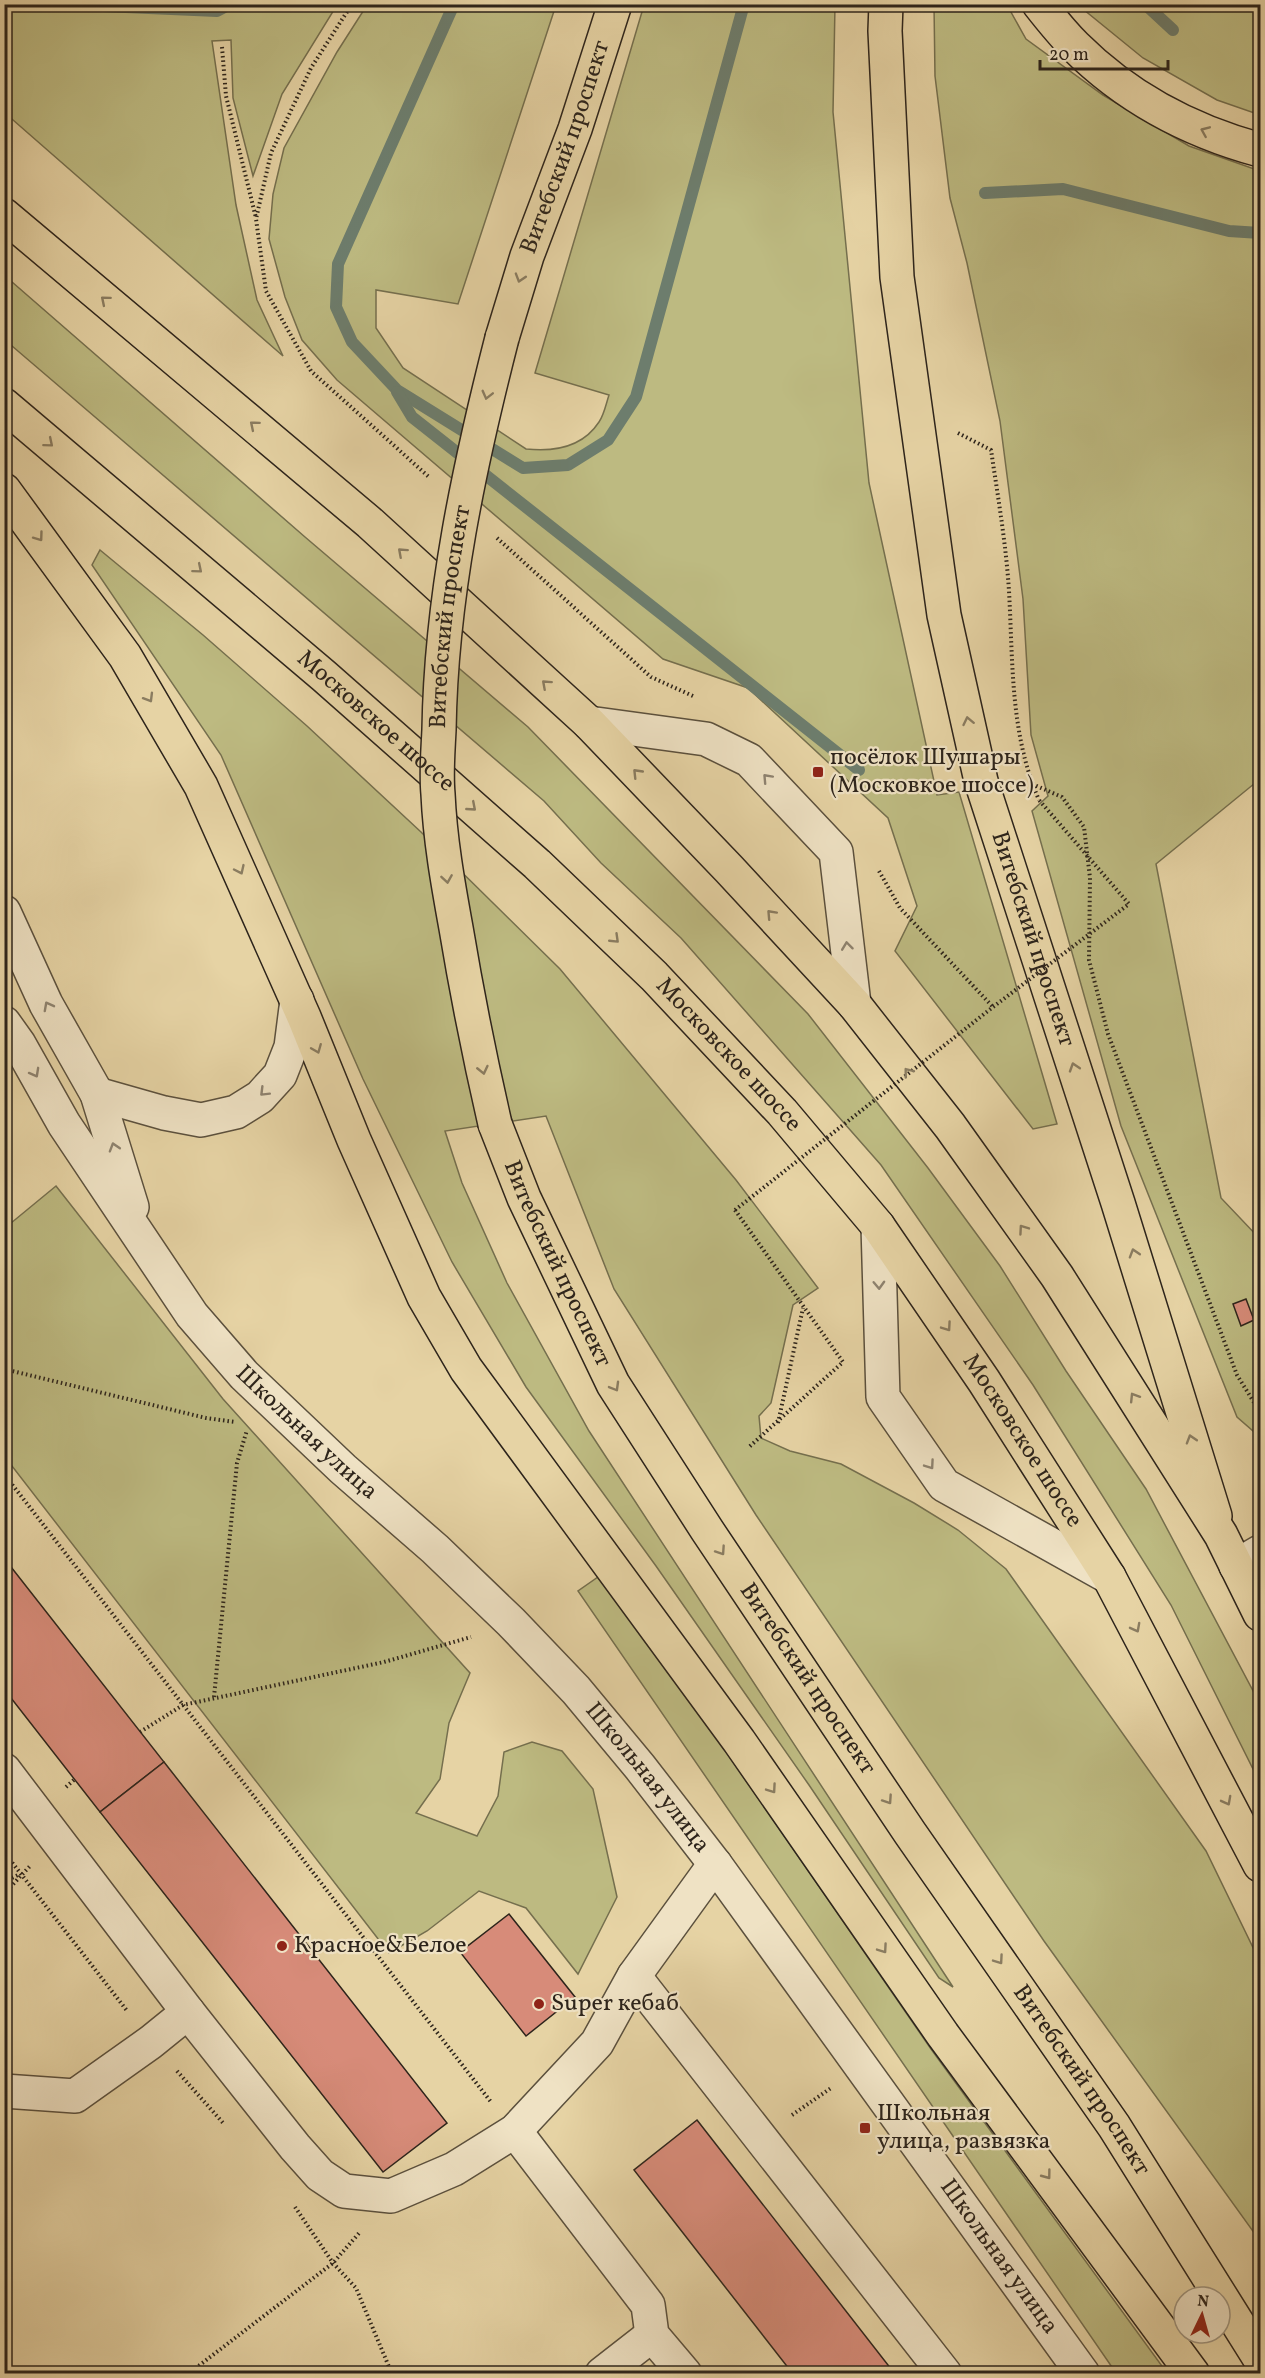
<svg xmlns="http://www.w3.org/2000/svg" width="1265" height="2378" font-family="Vollkorn,serif">
	<rect width="100%" height="100%" fill="#e6d3a4"/>
	<filter id="stains"><feTurbulence type="fractalNoise" baseFrequency=".00333" numOctaves="4"/><feColorMatrix values="0 0 0 0 .2 0 0 0 0 .09 0 0 0 0 .02 0 0 0 .5 -.17"/></filter>
	<radialGradient id="worn" r=".72"><stop offset=".6" stop-color="#630" stop-opacity="0"/><stop offset="1" stop-color="#630" stop-opacity=".3"/></radialGradient>
	<g fill="#bdba81" stroke="#756f4e" stroke-width="1.5">
		<polygon points="5,4 337,5 282,94 253,176 233,98 231,40 212,41 236,205 257,300 283,356 5,113"/>
		<path d="M367,5H556L458,304L376,290V328L403,368L526,449C554,452 582,448 599,422C604,415 606,404 609,395L535,373L644,5H835L833,112L869,483L937,795L959,792L1057,1124L1033,1129L895,951L917,906L888,818L748,688L663,659L337,380L302,340L285,297L269,239L273,194L284,148L337,52Z"/>
		<polygon points="934,5 1007,5 1026,39 1103,95 1189,146 1260,171 1260,779 1156,864 1221,1198 1260,1239 1260,1437 1237,1417 1121,1126 1032,811 1048,796 1031,735 1023,599 1000,421 967,263 950,198 935,76"/>
		<polygon points="1078,5 1260,5 1260,115 1217,100 1143,58"/>
		<polygon points="4,275 305,537 528,727 808,1014 928,1168 1000,1266 1066,1371 1146,1489 1260,1704 1260,1783 1171,1605 1033,1385 881,1165 681,938 601,863 544,801 5,340"/>
		<polygon points="100,550 203,635 307,726 421,832 560,969 736,1180 818,1288 793,1305 771,1403 759,1416 761,1438 790,1451 841,1464 914,1503 958,1530 1006,1569 1206,1851 1260,1962 1260,2241 1044,1941 756,1515 614,1289 546,1116 445,1131 462,1183 507,1283 589,1431 953,1987 939,1978 809,1785 656,1566 526,1387 452,1262 363,1079 221,755 92,565"/>
		<polygon points="56,1186 223,1399 470,1673 449,1723 440,1779 416,1813 477,1836 498,1796 504,1752 532,1742 562,1751 593,1789 617,1897 578,1974 526,1908 479,1891 427,1931 389,1953 5,1457 5,1228"/>
		<polygon points="598,1577 676,1679 931,2049 1167,2373 1116,2373 578,1591"/>
	</g>
	<g fill="none" stroke-linecap="round" stroke-linejoin="round">
		<g stroke="#6d7d6d" stroke-width="12">
			<polyline points="57,4 217,11 230,4"/>
			<polyline points="454,4 338,264 336,307 352,342 397,390 523,468 568,465 608,440 636,397 744,4"/>
			<polyline points="1145,4 1173,30"/>
			<polyline points="985,193 1063,189 1229,231 1260,233"/>
			<polyline points="397,392 412,417 859,770"/>
		</g>
	</g>
	<g fill="#d78b79" stroke="#2d241b" stroke-width="1.5">
		<polygon points="1246,1299 1254,1320 1241,1326 1233,1304"/>
		<polygon points="4,1558 164,1762 100,1812 4,1689"/>
		<polygon points="164,1762 447,2123 383,2172 100,1812"/>
		<polygon points="509,1914 575,1997 526,2036 460,1952"/>
		<polygon points="697,2120 895,2374 793,2374 662,2206 634,2170"/>
	</g>
	<g fill="none" stroke-linecap="round" stroke-linejoin="round">
		<g stroke="#5b503d" stroke-width="36">
			<g id="minor">
				<polyline points="589,723 706,739 749,760 836,852 854,1004"/>
				<polyline points="4,912 46,1004 97,1094 132,1207"/>
				<path id="s1" d="M4,1023L19,1044L64,1124L192,1315L244,1375L343,1469L435,1549L511,1622L576,1690L640,1767L715,1864L1083,2374"/>
				<polyline points="97,1094 164,1113 201,1120 236,1112 260,1097 280,1075 291,1047 297,1000"/>
				<polyline points="878,1226 883,1397 944,1485 1109,1577"/>
				<polyline points="1236,1566 1260,1552"/>
				<polyline points="4,1770 188,2012 295,2147 320,2175 344,2191 391,2196 454,2169 515,2131 597,2043 634,1976 715,1864"/>
				<polyline points="634,1976 945,2374"/>
				<polyline points="4,2091 75,2096 151,2042 188,2012"/>
				<polyline points="515,2131 648,2305 652,2335 685,2374"/>
				<polyline points="602,2374 652,2335"/>
			</g>
		</g>
		<g stroke="#2d241b" stroke-width="36">
			<g id="major">
				<path id="s2" d="M886,4L885,31L897,277L944,615L981,781L1118,1203L1215,1516"/>
				<path d="M1039,4C1050,18 1062,33 1075,46C1127,98 1190,131 1260,150"/>
				<path id="s3" d="M502,338L527,256L575,129L615,4"/>
				<polyline points="4,490 125,656 201,786 304,1017 354,1140 424,1297 466,1369 739,1741 943,2035 1193,2374"/>
				<path id="s4" d="M495,1124L524,1198L613,1384L707,1530L910,1833L1114,2126L1260,2359"/>
			</g>
		</g>
		<g stroke="#2d241b" stroke-width="36">
			<g id="highway">
				<polyline points="4,215 370,523 589,723 729,869 854,1004 950,1126 1057,1276 1221,1535 1260,1614"/>
				<path id="s5" d="M4,405L324,676L537,864L654,976L782,1112L878,1226L984,1381L1109,1577L1260,1865"/>
			</g>
		</g>
		<g stroke="#2d241b" stroke-width="4" stroke-dasharray="1.5 3" stroke-linecap="butt">
			<polyline points="352,4 311,68 271,153 256,219 266,291 311,371 429,477"/>
			<polyline points="222,47 226,96 256,218"/>
			<path d="M958,433L991,450C998,497 1006,544 1009,591C1013,662 1010,734 1039,800"/>
			<polyline points="497,538 651,677 693,696"/>
			<polyline points="1032,784 1062,797 1084,827 1090,878 1089,960 1108,1034 1237,1375 1260,1412"/>
			<polyline points="879,871 900,908 993,1007"/>
			<polyline points="735,1210 843,1362 749,1447"/>
			<polyline points="4,1369 206,1418 235,1422"/>
			<polyline points="778,1423 803,1308"/>
			<polyline points="4,1474 491,2102"/>
			<polyline points="214,1697 237,1463 247,1430"/>
			<polyline points="140,1732 183,1705 384,1662 471,1637"/>
			<polyline points="66,1787 75,1779"/>
			<polyline points="4,1852 128,2012"/>
			<polyline points="4,1882 20,1874"/>
			<polyline points="4,1894 30,1866"/>
			<polyline points="177,2071 224,2124"/>
			<polyline points="792,2115 831,2088"/>
			<polyline points="295,2207 333,2263 356,2288 392,2374"/>
			<polyline points="188,2374 333,2263 360,2232"/>
		</g>
		<use href="#minor" stroke="#efe2c4" stroke-width="33"/>
		<use href="#major" stroke="#e6d3a4" stroke-width="33"/>
		<use href="#highway" stroke="#e6d3a4" stroke-width="33"/>
		<g stroke="#2d241b" stroke-width="36" stroke-linecap="butt">
			<g id="major-bridge">
				<path id="s6" d="M495,1124C480,1059 467,994 456,928C448,884 440,839 438,794C436,773 438,751 439,730C441,597 469,467 502,338"/>
			</g>
		</g>
		<polyline stroke="#2d241b" stroke-width="4" stroke-dasharray="1.5 3" stroke-linecap="butt" points="735,1210 993,1007 1129,904 1039,800"/>
		<use href="#major-bridge" stroke="#e6d3a4" stroke-width="33"/>
	</g>
	<defs><path id="oneway-chevron" d="M-2-3.5L2.5 0L-2 3.5" fill="none" stroke-width="1.6" stroke-linecap="round" stroke-linejoin="round" transform="scale(1.5)"/></defs>
	<g stroke="#8a7c60">
		<use href="#oneway-chevron" transform="translate(1205 131) rotate(-157)"/>
		<use href="#oneway-chevron" transform="translate(520 278) rotate(107)"/>
		<use href="#oneway-chevron" transform="translate(105 300) rotate(-140)"/>
		<use href="#oneway-chevron" transform="translate(487 395) rotate(104)"/>
		<use href="#oneway-chevron" transform="translate(254 425) rotate(-140)"/>
		<use href="#oneway-chevron" transform="translate(49 443) rotate(40)"/>
		<use href="#oneway-chevron" transform="translate(39 537) rotate(54)"/>
		<use href="#oneway-chevron" transform="translate(402 552) rotate(-138)"/>
		<use href="#oneway-chevron" transform="translate(198 569) rotate(40)"/>
		<use href="#oneway-chevron" transform="translate(546 684) rotate(-138)"/>
		<use href="#oneway-chevron" transform="translate(149 698) rotate(59)"/>
		<use href="#oneway-chevron" transform="translate(968 721) rotate(-102)"/>
		<use href="#oneway-chevron" transform="translate(637 773) rotate(-134)"/>
		<use href="#oneway-chevron" transform="translate(472 807) rotate(41)"/>
		<use href="#oneway-chevron" transform="translate(240 870) rotate(65)"/>
		<use href="#oneway-chevron" transform="translate(447 879) rotate(81)"/>
		<use href="#oneway-chevron" transform="translate(771 914) rotate(-133)"/>
		<use href="#oneway-chevron" transform="translate(615 939) rotate(44)"/>
		<use href="#oneway-chevron" transform="translate(317 1049) rotate(68)"/>
		<use href="#oneway-chevron" transform="translate(1074 1067) rotate(-108)"/>
		<use href="#oneway-chevron" transform="translate(483 1070) rotate(77)"/>
		<use href="#oneway-chevron" transform="translate(908 1072) rotate(-128)"/>
		<use href="#oneway-chevron" transform="translate(1023 1229) rotate(-125)"/>
		<use href="#oneway-chevron" transform="translate(1134 1253) rotate(-107)"/>
		<use href="#oneway-chevron" transform="translate(947 1327) rotate(55)"/>
		<use href="#oneway-chevron" transform="translate(615 1387) rotate(60)"/>
		<use href="#oneway-chevron" transform="translate(1134 1397) rotate(-122)"/>
		<use href="#oneway-chevron" transform="translate(1191 1439) rotate(-107)"/>
		<use href="#oneway-chevron" transform="translate(721 1551) rotate(56)"/>
		<use href="#oneway-chevron" transform="translate(1136 1628) rotate(62)"/>
		<use href="#oneway-chevron" transform="translate(772 1789) rotate(55)"/>
		<use href="#oneway-chevron" transform="translate(888 1800) rotate(56)"/>
		<use href="#oneway-chevron" transform="translate(1227 1801) rotate(62)"/>
		<use href="#oneway-chevron" transform="translate(883 1949) rotate(55)"/>
		<use href="#oneway-chevron" transform="translate(999 1960) rotate(55)"/>
		<use href="#oneway-chevron" transform="translate(1047 2175) rotate(53)"/>
	</g>
	<g stroke="#8e8370">
		<use href="#oneway-chevron" transform="translate(767 778) rotate(-133)"/>
		<use href="#oneway-chevron" transform="translate(847 946) rotate(-97)"/>
		<use href="#oneway-chevron" transform="translate(48 1006) rotate(-118)"/>
		<use href="#oneway-chevron" transform="translate(35 1073) rotate(61)"/>
		<use href="#oneway-chevron" transform="translate(264 1092) rotate(135)"/>
		<use href="#oneway-chevron" transform="translate(114 1147) rotate(-107)"/>
		<use href="#oneway-chevron" transform="translate(879 1285) rotate(88)"/>
		<use href="#oneway-chevron" transform="translate(930 1465) rotate(55)"/>
	</g>
	<g fill="#8f2418" stroke="#efe2c4" stroke-width="2">
		<rect x="812" y="766" width="12" height="12" rx="3"/>
		<circle cx="282" cy="1946" r="6"/>
		<circle cx="539" cy="2004" r="6"/>
		<rect x="859" y="2122" width="12" height="12" rx="3"/>
	</g>
	<g text-anchor="middle" dominant-baseline="central" stroke-width="4.5" stroke-linejoin="round" paint-order="stroke">
		<g font-size="24" fill="#2d241b" stroke="#efe2c4">
			<text stroke="none"><textPath href="#s3" startOffset="201">Витебский проспект</textPath></text>
			<text stroke="none"><textPath href="#s6" startOffset="513">Витебский проспект</textPath></text>
			<text stroke="none"><textPath href="#s5" startOffset="488">Московское шоссе</textPath></text>
			<text stroke="none"><textPath href="#s2" startOffset="951">Витебский проспект</textPath></text>
			<text stroke="none"><textPath href="#s5" startOffset="974">Московское шоссе</textPath></text>
			<text stroke="none"><textPath href="#s4" startOffset="153">Витебский проспект</textPath></text>
			<text stroke="none"><textPath href="#s1" startOffset="512">Школьная улица</textPath></text>
			<text stroke="none"><textPath href="#s5" startOffset="1460">Московское шоссе</textPath></text>
			<text stroke="none"><textPath href="#s4" startOffset="639">Витебский проспект</textPath></text>
			<text stroke="none"><textPath href="#s1" startOffset="998">Школьная улица</textPath></text>
			<text stroke="none"><textPath href="#s4" startOffset="1125">Витебский проспект</textPath></text>
			<text stroke="none"><textPath href="#s1" startOffset="1592">Школьная улица</textPath></text>
		</g>
		<g font-size="24" fill="#2d241b" stroke="#efe2c4" text-anchor="start">
			<text x="830" y="758">посёлок Шушары<tspan x="830" dy="28">(Московкое шоссе)</tspan></text>
			<text x="294" y="1946">Красное&amp;Белое</text>
			<text x="551" y="2004">Super кебаб</text>
			<text x="877" y="2114">Школьная<tspan x="877" dy="28">улица, развязка</tspan></text>
		</g>
	</g>
	<rect width="1265" height="2378" fill="none" stroke="#e6d3a4" stroke-width="24"/>
	<rect x="6" y="6" width="1253" height="2366" fill="none" stroke="#2d241b" stroke-width="3"/>
	<rect x="12" y="12" width="1241" height="2354" fill="none" stroke="#2d241b" stroke-width="1.5"/>
	<g transform="translate(1202 2315) rotate(5)"><circle r="28" fill="#efe2c4" stroke="#a19680" stroke-width="1.5"/>
	<path d="M0-4.5L10 22L0 15L-10 22Z" fill="#8f2418"/>
	<text y="-9" font-size="16" font-weight="bold" text-anchor="middle" fill="#2d241b">N</text>
	</g>
	<path d="M1040 60v9h128v-9" fill="none" stroke="#2d241b" stroke-width="3"/>
	<text x="1049" y="60" font-size="18" fill="#2d241b" stroke="#efe2c4" stroke-width="4.5" paint-order="stroke">20 m</text>
	<rect width="100%" height="100%" filter="url(#stains)"/>
	<rect width="100%" height="100%" fill="url(#worn)"/>
</svg>
